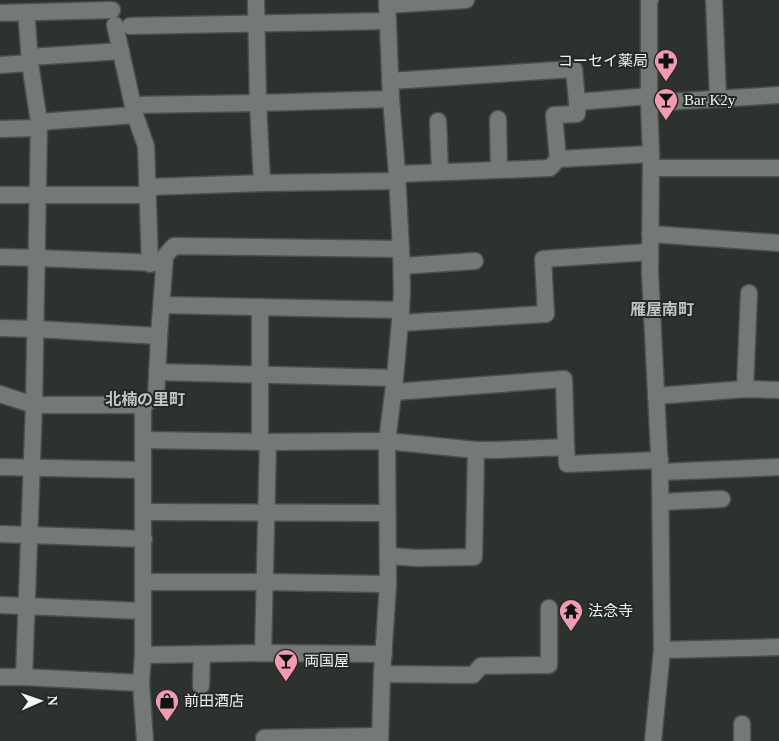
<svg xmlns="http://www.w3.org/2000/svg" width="779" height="741" font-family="'Times New Roman','Noto Sans JP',serif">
	<rect width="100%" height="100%" fill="#2e322f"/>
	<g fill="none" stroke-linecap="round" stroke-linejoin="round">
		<g stroke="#4c4f4c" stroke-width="19">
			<g id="minor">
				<polyline points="256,0 258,103 262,183"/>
				<polyline points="650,0 649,2 649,103 651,154 650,273 660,472 662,650 653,741"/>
				<polyline points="714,0 718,98"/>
				<polyline points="387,5 466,0"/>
				<polyline points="0,13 112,10"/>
				<polyline points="115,25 135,115 146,146 150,264"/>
				<polyline points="130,26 388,21"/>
				<polyline points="30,57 121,51"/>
				<polyline points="0,65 30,63"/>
				<polyline points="390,81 574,69 577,102 649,96"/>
				<polyline points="649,103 779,95"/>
				<polyline points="133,105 258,103 391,99"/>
				<polyline points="498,119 499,170"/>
				<polyline points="438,121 440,172"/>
				<polyline points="39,122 135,115"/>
				<polyline points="0,129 39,128"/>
				<polyline points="558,159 554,115 577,114 577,102"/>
				<polyline points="651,168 779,168"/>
				<polyline points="397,174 550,168 558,159 651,154"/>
				<polyline points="148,187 262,183 398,181"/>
				<polyline points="0,195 148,195"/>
				<polyline points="650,234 779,243"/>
				<polyline points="0,257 37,258 160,263"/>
				<polyline points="402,266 475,261"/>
				<polyline points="162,305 401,310"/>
				<polyline points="400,323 546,314 543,259 650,252"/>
				<polyline points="0,328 35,329 159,336"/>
				<polyline points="157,372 395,378"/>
				<polyline points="745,389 749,293"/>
				<polyline points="394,392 564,379 566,447"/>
				<polyline points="0,394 34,405 143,405 156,397 159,336 165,256 174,246 401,249"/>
				<polyline points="656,396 745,389 779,390"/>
				<polyline points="143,405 143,655 141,683 145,741"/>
				<polyline points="143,440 268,442 387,441 476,450 496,450 566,447 567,464 660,460"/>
				<polyline points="260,442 260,307"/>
				<polyline points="0,467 143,470"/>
				<polyline points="660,472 779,467"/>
				<polyline points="661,502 722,499"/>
				<polyline points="144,512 387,513"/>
				<polyline points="0,534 144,539"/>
				<polyline points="388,556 418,558 474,557 476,450"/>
				<polyline points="143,582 264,582 388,584"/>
				<polyline points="0,605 142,611"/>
				<polyline points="662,650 779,647"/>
				<polyline points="263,653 268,442"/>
				<polyline points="143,655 263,653 384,654"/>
				<polyline points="382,674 473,675 481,666 549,665 549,608"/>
				<polyline points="0,677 24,677 141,683"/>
				<polyline points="24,677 34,405 39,122 30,63 27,22"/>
				<polyline points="201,686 202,654"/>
				<polyline points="264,738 380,736"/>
				<polyline points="380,741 382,674 388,584 387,441 395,378 401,310 402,291 401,249 397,174 391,99 387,0"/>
				<polyline points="742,741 742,724"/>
			</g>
		</g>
		<use href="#minor" stroke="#757976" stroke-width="16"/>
	</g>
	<defs>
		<g id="pharmacy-pin" transform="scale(1.25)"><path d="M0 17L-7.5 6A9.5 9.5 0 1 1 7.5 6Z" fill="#f19ab4" stroke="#252825"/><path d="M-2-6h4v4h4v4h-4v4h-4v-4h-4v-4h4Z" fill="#111"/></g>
		<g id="bar-pin" transform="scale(1.25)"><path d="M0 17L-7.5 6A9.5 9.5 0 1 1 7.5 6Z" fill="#f19ab4" stroke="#252825"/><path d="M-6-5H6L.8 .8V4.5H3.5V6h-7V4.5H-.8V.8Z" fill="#111"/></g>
		<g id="temple-pin" transform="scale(1.25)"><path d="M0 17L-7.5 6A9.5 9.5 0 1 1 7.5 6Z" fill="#f19ab4" stroke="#252825"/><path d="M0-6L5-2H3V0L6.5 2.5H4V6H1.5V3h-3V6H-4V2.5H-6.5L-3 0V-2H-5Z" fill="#111"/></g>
		<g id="shop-pin" transform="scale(1.25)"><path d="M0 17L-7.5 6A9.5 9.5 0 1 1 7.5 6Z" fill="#f19ab4" stroke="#252825"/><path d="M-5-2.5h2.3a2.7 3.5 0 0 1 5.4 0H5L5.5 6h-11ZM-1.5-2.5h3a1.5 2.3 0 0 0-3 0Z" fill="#111"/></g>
	</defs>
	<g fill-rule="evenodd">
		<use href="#pharmacy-pin" x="666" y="61"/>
		<use href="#bar-pin" x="666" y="100"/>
		<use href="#temple-pin" x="571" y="611"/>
		<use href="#bar-pin" x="286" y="661"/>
		<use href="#shop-pin" x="167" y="701"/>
	</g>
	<g text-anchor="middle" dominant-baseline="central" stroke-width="4" stroke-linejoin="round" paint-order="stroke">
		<g font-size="15" fill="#f3f5f3" stroke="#252825" text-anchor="start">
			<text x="648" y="61" text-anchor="end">コーセイ薬局</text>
			<text x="684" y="100">Bar K2y</text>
			<text x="588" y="611">法念寺</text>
			<text x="304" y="661">両国屋</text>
			<text x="184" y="701">前田酒店</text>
		</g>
		<g font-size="16" font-weight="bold" fill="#c0c5c1" stroke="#252825">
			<text x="662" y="309">雁屋南町</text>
			<text x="145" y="399">北楠の里町</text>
		</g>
	</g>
	<g transform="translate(40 701) rotate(88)" stroke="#252825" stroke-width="4" paint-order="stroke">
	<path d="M0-4L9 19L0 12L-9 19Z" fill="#f3f5f3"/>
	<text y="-8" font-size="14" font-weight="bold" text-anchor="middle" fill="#f3f5f3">N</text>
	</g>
</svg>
